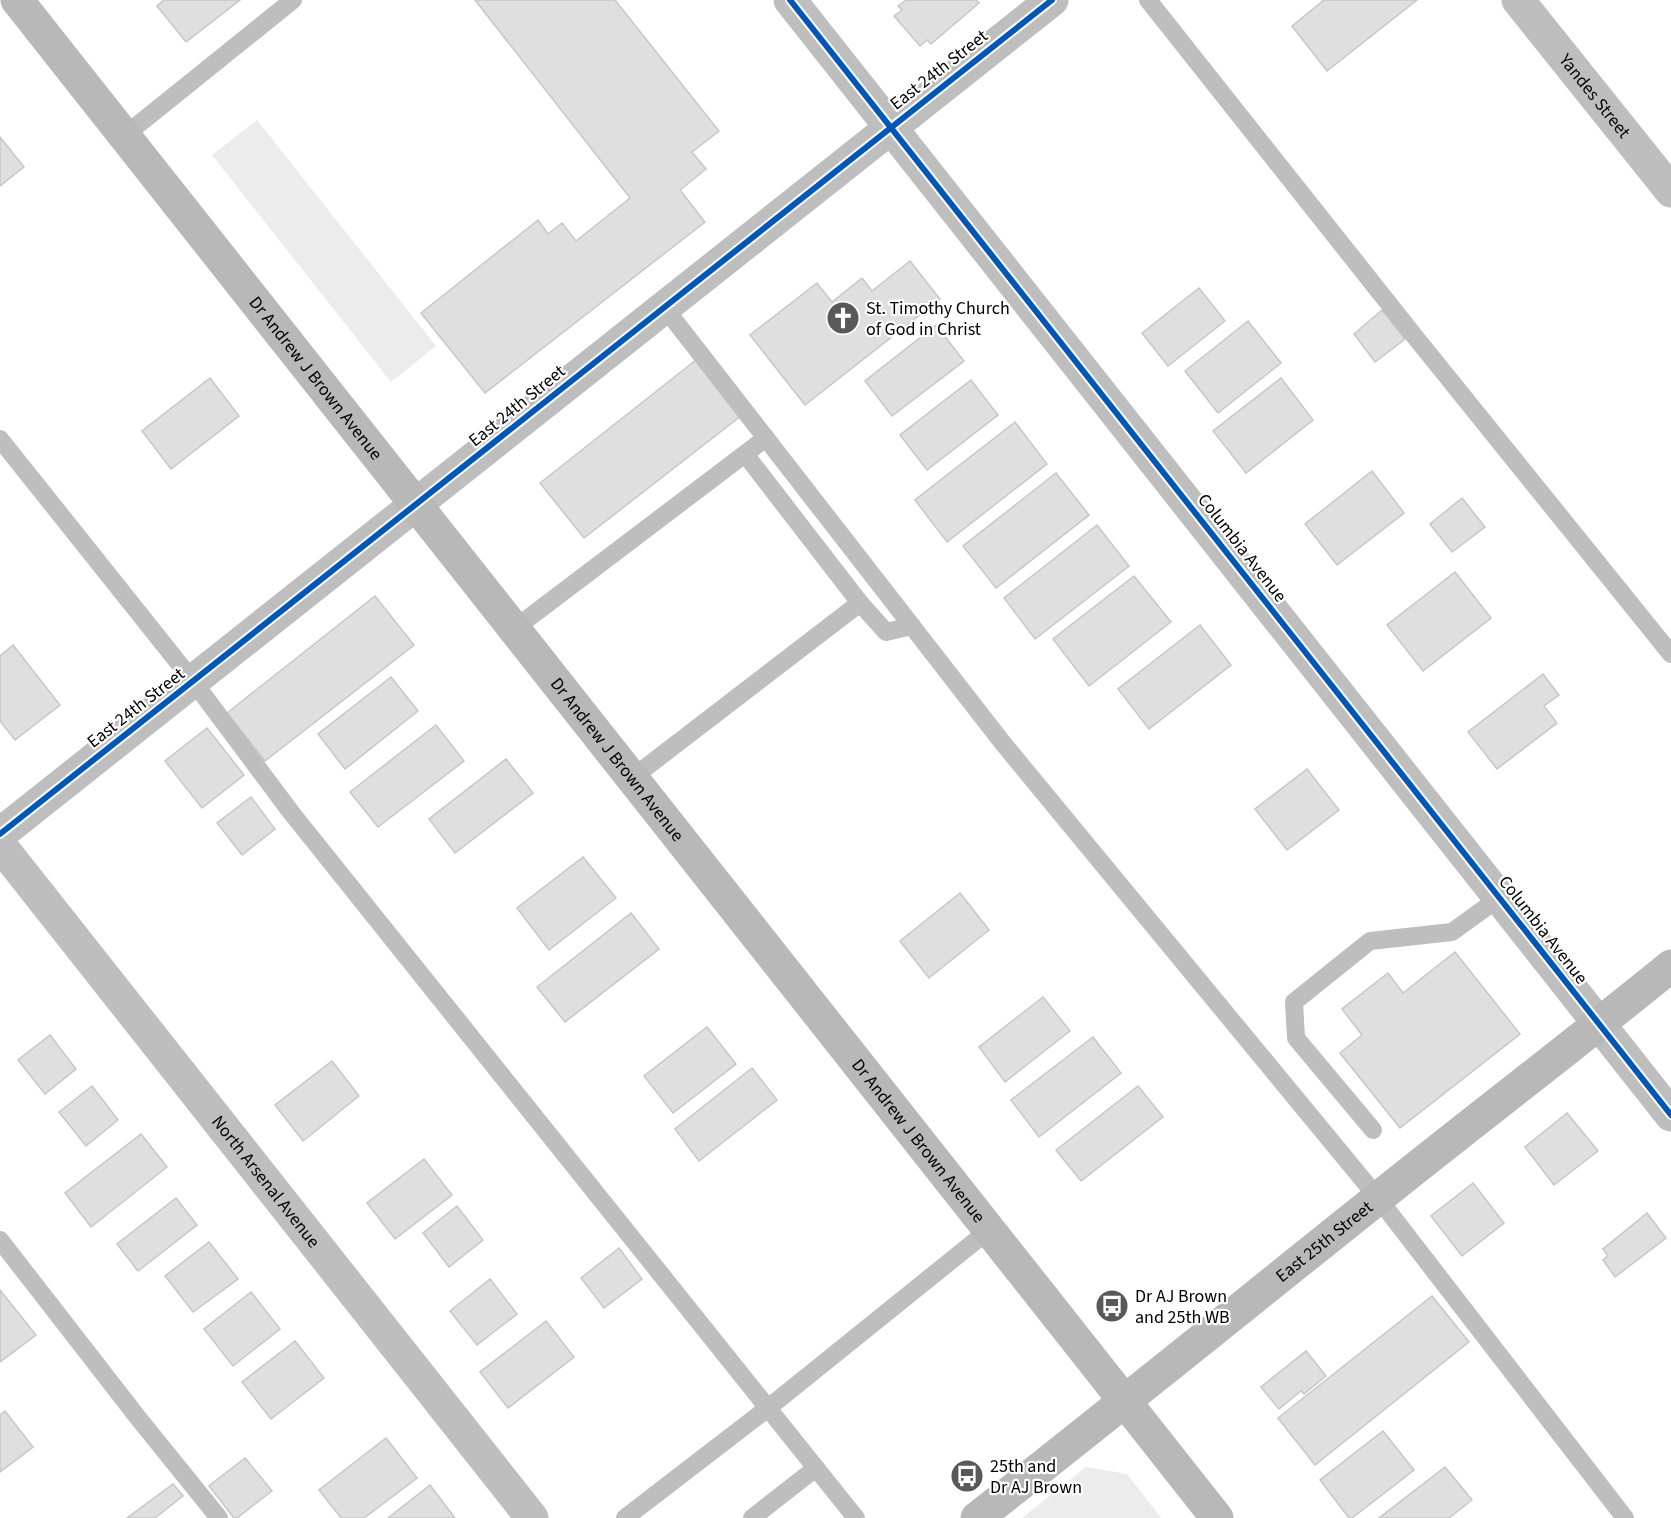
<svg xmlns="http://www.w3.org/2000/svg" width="1671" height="1518" font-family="'Source Sans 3',sans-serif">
	<rect width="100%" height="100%" fill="#fff"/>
	<g fill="#ececec">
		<polygon points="257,120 436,346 391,382 212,155"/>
		<polygon points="1086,1467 1127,1474 1161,1518 1022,1518"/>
	</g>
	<g fill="#dfdfdf" stroke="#c7c7c7" stroke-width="1.5">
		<polygon points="164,0 240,0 186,42 157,6"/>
		<polygon points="475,0 615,0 719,131 692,152 706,169 680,190 705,222 485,393 421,313 538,220 548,234 562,223 576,241 630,198"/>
		<polygon points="906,0 976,0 979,3 931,44 927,40 920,46 894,16 902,10 898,6"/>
		<polygon points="1324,0 1417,0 1327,71 1292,26"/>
		<polygon points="0,137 24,167 0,186"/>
		<polygon points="910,261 940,299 805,405 750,335 817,283 832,302 862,278 872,291"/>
		<polygon points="1199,288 1225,321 1168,366 1142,333"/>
		<polygon points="1382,310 1405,339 1375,362 1354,334"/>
		<polygon points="1248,321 1281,363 1218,413 1185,371"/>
		<polygon points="936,325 964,361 892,416 865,381"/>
		<polygon points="696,360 741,416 584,538 540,483"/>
		<polygon points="210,378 239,416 171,469 142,431"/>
		<polygon points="1281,378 1313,420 1246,473 1213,431"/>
		<polygon points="971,380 998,415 927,470 900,435"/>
		<polygon points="1015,422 1047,464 947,542 915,500"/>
		<polygon points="1372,471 1404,513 1337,565 1305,524"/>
		<polygon points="1056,473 1089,515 996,588 963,546"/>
		<polygon points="1462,498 1485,527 1452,552 1430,524"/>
		<polygon points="1097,525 1129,566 1035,639 1004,598"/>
		<polygon points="1455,572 1491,618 1423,671 1387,625"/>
		<polygon points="1134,576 1171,622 1089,686 1053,639"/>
		<polygon points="375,596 414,645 265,761 227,713"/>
		<polygon points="1200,625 1231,665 1149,729 1118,689"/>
		<polygon points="13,645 60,705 15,740 0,721 0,656"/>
		<polygon points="1543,674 1559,695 1544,706 1557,723 1497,769 1468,732"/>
		<polygon points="391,677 418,711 345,769 318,734"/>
		<polygon points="436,725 464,761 378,827 350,792"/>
		<polygon points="207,728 244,775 202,808 165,761"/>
		<polygon points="506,759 533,793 455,853 429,819"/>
		<polygon points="1307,769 1339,810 1287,850 1255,809"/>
		<polygon points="251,797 275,829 242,855 217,823"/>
		<polygon points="583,857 616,898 549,950 517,908"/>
		<polygon points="960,893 989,930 929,978 900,941"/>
		<polygon points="631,913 659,949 565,1022 537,987"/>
		<polygon points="1455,952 1520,1034 1400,1128 1340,1053 1362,1035 1342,1009 1388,973 1403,993"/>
		<polygon points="1043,997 1070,1031 1005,1082 979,1047"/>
		<polygon points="707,1027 736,1064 673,1113 644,1076"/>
		<polygon points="50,1035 76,1069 45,1094 18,1060"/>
		<polygon points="1093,1037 1121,1073 1039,1137 1011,1100"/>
		<polygon points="332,1061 359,1096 303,1141 275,1105"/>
		<polygon points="752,1068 777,1100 699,1161 675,1129"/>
		<polygon points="92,1086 118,1120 86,1146 59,1112"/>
		<polygon points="1138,1086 1163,1117 1081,1181 1056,1150"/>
		<polygon points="1567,1113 1598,1151 1554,1185 1525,1147"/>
		<polygon points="141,1134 167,1167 91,1227 65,1193"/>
		<polygon points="424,1159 452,1195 395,1239 367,1203"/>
		<polygon points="1473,1183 1504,1223 1462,1256 1431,1216"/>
		<polygon points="176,1198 197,1225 138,1271 117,1244"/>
		<polygon points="457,1206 483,1240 449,1267 423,1233"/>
		<polygon points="1647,1213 1666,1238 1615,1277 1603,1260 1608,1256 1603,1249"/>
		<polygon points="209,1242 238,1279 193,1312 165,1276"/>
		<polygon points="619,1248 642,1279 604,1308 581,1278"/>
		<polygon points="490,1279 517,1314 477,1345 450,1311"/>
		<polygon points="0,1290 36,1335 0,1362"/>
		<polygon points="251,1292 280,1329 233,1366 204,1329"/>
		<polygon points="1432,1296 1469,1342 1315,1465 1278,1418"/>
		<polygon points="546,1321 574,1357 508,1408 480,1372"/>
		<polygon points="295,1341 324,1378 271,1419 242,1382"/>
		<polygon points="1306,1351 1326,1376 1304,1394 1301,1391 1279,1409 1261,1387"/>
		<polygon points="5,1411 33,1447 0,1472 0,1415"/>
		<polygon points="1383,1431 1414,1470 1352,1518 1349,1518 1320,1480"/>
		<polygon points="386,1438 417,1478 364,1518 341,1518 319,1490"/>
		<polygon points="245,1458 272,1491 237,1518 234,1518 209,1486"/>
		<polygon points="1445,1467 1472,1500 1449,1518 1379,1518"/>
		<polygon points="173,1484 183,1496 155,1518 127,1518"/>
		<polygon points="430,1485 455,1518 388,1518"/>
	</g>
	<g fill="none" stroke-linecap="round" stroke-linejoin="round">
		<g stroke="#bebebe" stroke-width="18">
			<polyline points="1148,0 1416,338 1671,654"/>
			<polyline points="124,136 293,0"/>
			<polyline points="664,307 1002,742 1378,1198 1625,1518"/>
			<polyline points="0,439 193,681 290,811 856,1518"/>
			<polyline points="860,603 886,632 912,626"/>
			<polyline points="514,629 766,438"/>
			<polyline points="632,778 860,603 745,454"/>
			<polyline points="1373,1130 1296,1038 1294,1002 1370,941 1452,932 1499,898"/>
			<polyline points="0,1240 139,1419 219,1518"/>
			<polyline points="625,1518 768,1408 989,1230"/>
			<polyline points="752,1518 816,1468"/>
		</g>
		<g stroke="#bebebe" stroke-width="33">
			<polyline points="790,0 1671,1115"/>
			<path id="s1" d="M1518,0L1671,191"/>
			<polyline points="0,834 1052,0"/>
			<path id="s2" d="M0,845L532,1518"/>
		</g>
		<g stroke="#b8b8b8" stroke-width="33">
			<path id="s3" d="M17,0L1217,1518"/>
			<path id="s4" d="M977,1518C1111,1413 1243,1306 1377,1199C1474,1121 1574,1045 1671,966"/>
		</g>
		<g stroke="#fff" stroke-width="10">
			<g id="cycleway">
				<polyline points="790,0 1671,1115"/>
				<polyline points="0,834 1052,0"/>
			</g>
		</g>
		<use href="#cycleway" stroke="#0057b8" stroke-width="6"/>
	</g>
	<defs>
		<g id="church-disc" transform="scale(1.725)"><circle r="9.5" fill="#595959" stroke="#fff"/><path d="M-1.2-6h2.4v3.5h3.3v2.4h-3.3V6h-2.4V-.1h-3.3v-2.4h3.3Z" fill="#fff"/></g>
		<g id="bus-disc" transform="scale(1.725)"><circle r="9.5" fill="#595959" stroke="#fff"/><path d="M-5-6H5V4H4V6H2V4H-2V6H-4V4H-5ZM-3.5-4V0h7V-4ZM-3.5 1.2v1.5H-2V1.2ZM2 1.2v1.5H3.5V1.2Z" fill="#fff"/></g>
	</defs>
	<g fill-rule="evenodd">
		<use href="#church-disc" x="843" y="318"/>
		<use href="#bus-disc" x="1112" y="1306"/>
		<use href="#bus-disc" x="967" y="1476"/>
	</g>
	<g text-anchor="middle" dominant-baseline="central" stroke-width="4.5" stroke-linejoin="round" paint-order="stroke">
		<g font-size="18" fill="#000" stroke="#fff">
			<text transform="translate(939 70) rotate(-38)">East 24th Street</text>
			<text stroke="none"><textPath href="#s1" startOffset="123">Yandes Street</textPath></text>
			<text stroke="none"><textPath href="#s3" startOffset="482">Dr Andrew J Brown Avenue</textPath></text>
			<text transform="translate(517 406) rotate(-39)">East 24th Street</text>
			<text transform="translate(1242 548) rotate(52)">Columbia Avenue</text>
			<text transform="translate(136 708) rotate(-38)">East 24th Street</text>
			<text stroke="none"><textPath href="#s3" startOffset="968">Dr Andrew J Brown Avenue</textPath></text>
			<text transform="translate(1543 930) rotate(52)">Columbia Avenue</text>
			<text stroke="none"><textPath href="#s3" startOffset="1454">Dr Andrew J Brown Avenue</textPath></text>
			<text stroke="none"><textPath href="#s2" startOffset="429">North Arsenal Avenue</textPath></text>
			<text stroke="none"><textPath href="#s4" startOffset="444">East 25th Street</textPath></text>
		</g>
		<g font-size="18" fill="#000" stroke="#fff" text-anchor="start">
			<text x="866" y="308">St. Timothy Church<tspan x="866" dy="21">of God in Christ</tspan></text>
			<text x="1135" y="1296">Dr AJ Brown<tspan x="1135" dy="21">and 25th WB</tspan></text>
			<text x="990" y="1466">25th and<tspan x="990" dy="21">Dr AJ Brown</tspan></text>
		</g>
	</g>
</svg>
